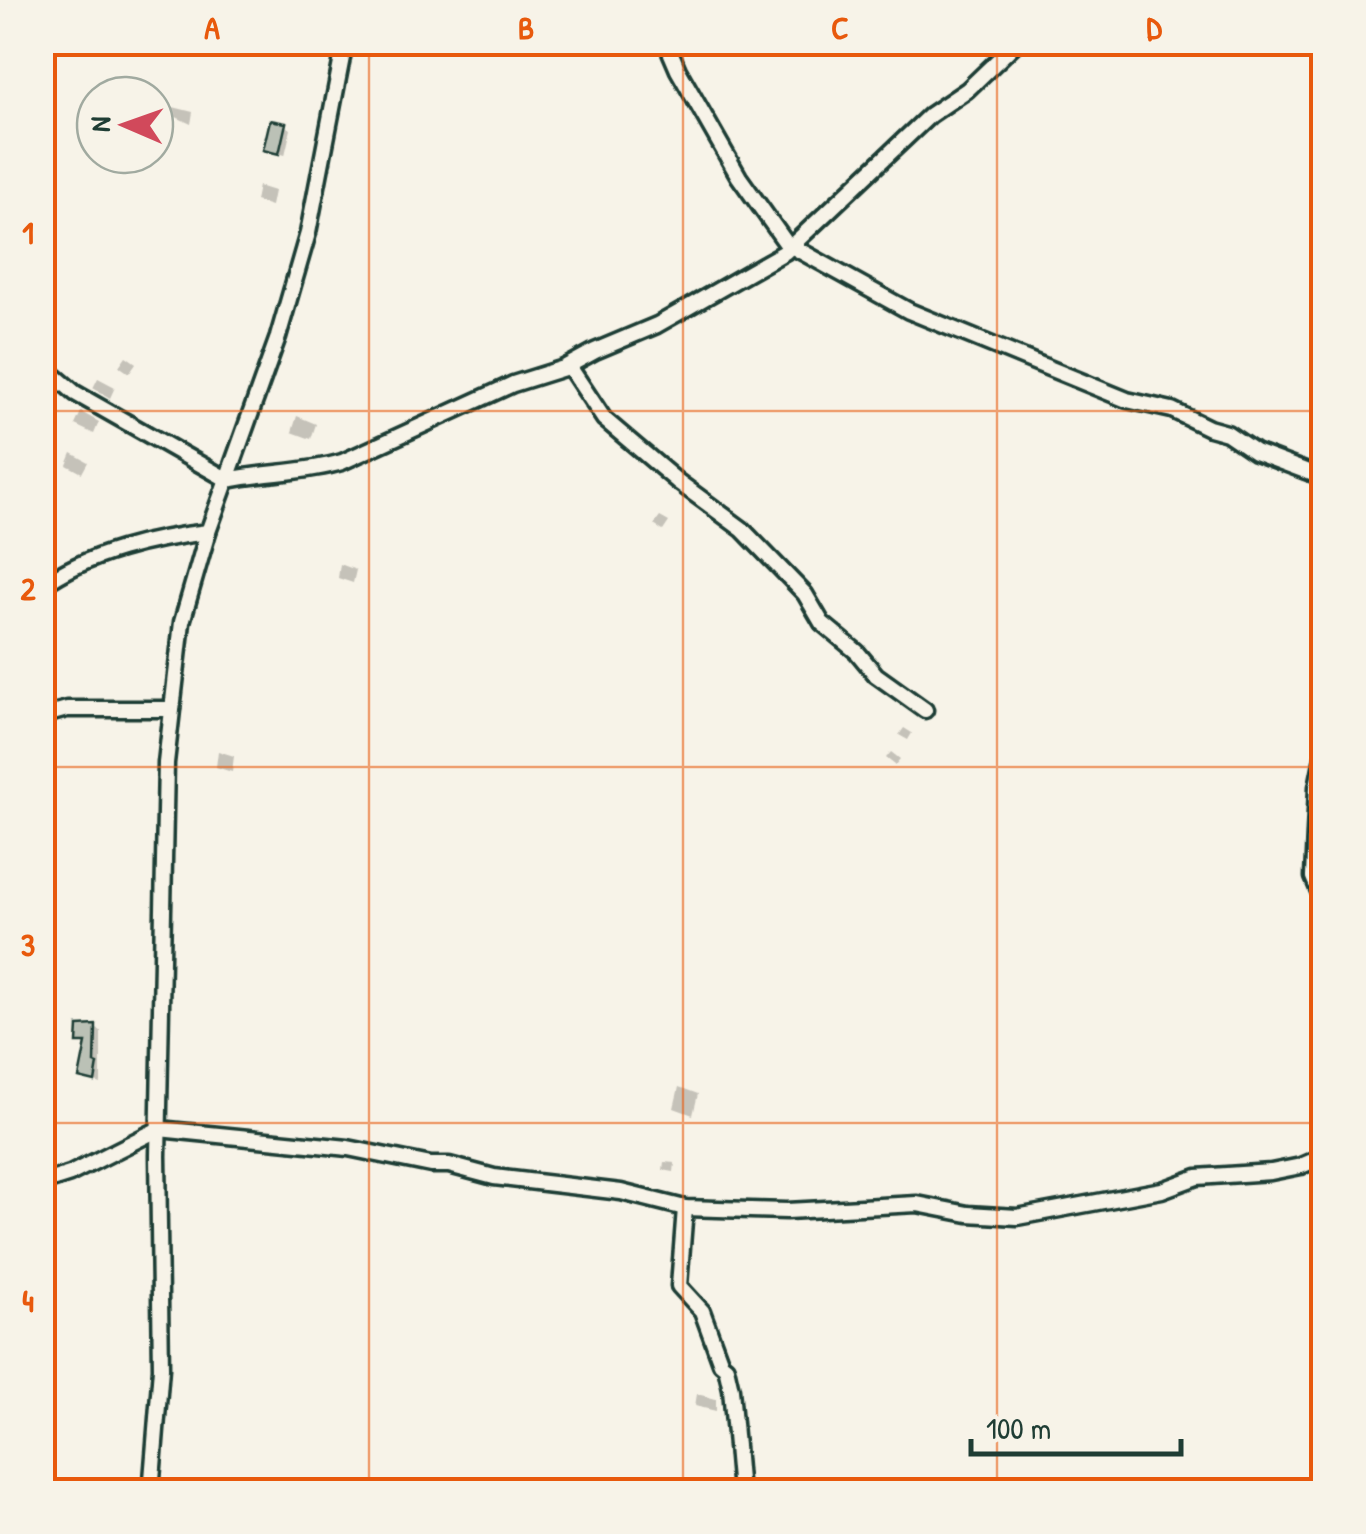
<svg xmlns="http://www.w3.org/2000/svg" width="1366" height="1534" font-family="'Patrick Hand',sans-serif">
	<rect width="100%" height="100%" fill="#f7f3e8"/>
	<filter id="ink" filterUnits="userSpaceOnUse"><feTurbulence type="fractalNoise" baseFrequency=".01" numOctaves="2"/><feDisplacementMap in="SourceGraphic" scale="20" xChannelSelector="R" yChannelSelector="G"/><feConvolveMatrix kernelMatrix="1 2 1 2 8 2 1 2 1" color-interpolation-filters="sRGB"/></filter>
	<g filter="url(#ink)">
		<g fill="#0003">
			<polygon points="173,107 193,112 191,124 172,115"/>
			<polygon points="285,126 291,129 285,155 266,149"/>
			<polygon points="258,186 274,191 271,206 255,201"/>
			<polygon points="126,356 136,363 129,373 119,366"/>
			<polygon points="98,378 115,387 110,398 93,388"/>
			<polygon points="81,412 99,422 94,434 75,425"/>
			<polygon points="297,416 316,424 311,439 292,432"/>
			<polygon points="72,453 88,462 82,473 67,465"/>
			<polygon points="660,517 669,522 663,531 654,525"/>
			<polygon points="340,564 356,570 353,583 338,578"/>
			<polygon points="904,728 912,733 908,740 899,735"/>
			<polygon points="218,751 234,756 232,772 216,767"/>
			<polygon points="891,752 900,759 895,765 886,758"/>
			<polygon points="95,1028 101,1031 101,1084 82,1077 86,1045 80,1041"/>
			<polygon points="679,1087 698,1094 693,1115 674,1108"/>
			<polygon points="664,1162 675,1163 674,1172 663,1170"/>
			<polygon points="697,1394 716,1399 716,1411 695,1406"/>
		</g>
		<g fill="#bbc1b6" stroke="#1f3d34" stroke-width="2.5">
			<polygon points="270,120 286,123 279,154 263,150"/>
			<polygon points="96,1025 95,1063 98,1064 95,1082 79,1078 86,1043 77,1043 78,1026"/>
		</g>
		<g fill="none" stroke-linecap="round" stroke-linejoin="round">
			<g stroke="#1f3d34" stroke-width="21">
				<g id="minor">
					<polyline points="666,42 678,70 739,177 786,243 909,311 1127,400 1172,410 1209,428 1227,433 1255,452 1324,478"/>
					<path d="M42,365L75,393L228,480C265,472 305,473 342,462L513,384L564,368L595,351L657,325L785,252L930,115L967,90L1017,42"/>
					<polyline points="569,366 604,419 677,481 742,529 805,594 822,623 857,652 876,675 925,710"/>
					<path d="M42,586C87,553 154,538 208,532"/>
					<polyline points="42,716 67,709 172,709"/>
					<polyline points="1324,752 1317,787 1313,877 1324,903"/>
					<polyline points="42,1183 70,1174 159,1129 348,1148 431,1165 449,1165 494,1177 621,1192 685,1208 787,1211 917,1204 968,1214 1017,1217 1162,1190 1197,1177 1271,1172 1301,1166 1324,1156"/>
					<polyline points="685,1208 679,1286 702,1311 721,1363 726,1367 731,1389 740,1492"/>
					<polyline points="151,1492 161,1368 158,1156 166,763 182,622 208,532 278,337 308,233 345,42"/>
				</g>
			</g>
			<use href="#minor" stroke="#f7f3e8" stroke-width="14"/>
		</g>
	</g>
	<path fill="none" stroke="#e8590c" stroke-width="2.5" stroke-opacity="0.55" d="M369,42V1492M683,42V1492M997,42V1492M42,411H1324M42,767H1324M42,1123H1324"/>
	<rect width="1366" height="1534" fill="none" stroke="#f7f3e8" stroke-width="110"/>
	<g transform="translate(125 125) rotate(272)"><circle r="48" fill="#f7f3e8" stroke="#a1aaa0" stroke-width="2.5"/>
	<path d="M0-8L18 38L0 25L-18 38Z" fill="#d1495b"/>
	<text y="-15" font-size="28" font-weight="bold" text-anchor="middle" fill="#1f3d34">N</text>
	</g>
	<path d="M971 1439v15h210v-15" fill="none" stroke="#1f3d34" stroke-width="5"/>
	<text x="986" y="1439" font-size="30" fill="#1f3d34" stroke="#f7f3e8" stroke-width="8" paint-order="stroke">100 m</text>
	<rect x="55" y="55" width="1256" height="1424" fill="none" stroke="#e8590c" stroke-width="4"/>
	<g font-size="32" text-anchor="middle" font-weight="bold" fill="#e8590c">
		<text x="212" y="39">A</text>
		<text x="526" y="39">B</text>
		<text x="840" y="39">C</text>
		<text x="1154" y="39">D</text>
		<text x="28" y="244">1</text>
		<text x="28" y="600">2</text>
		<text x="28" y="956">3</text>
		<text x="28" y="1312">4</text>
	</g>
</svg>
